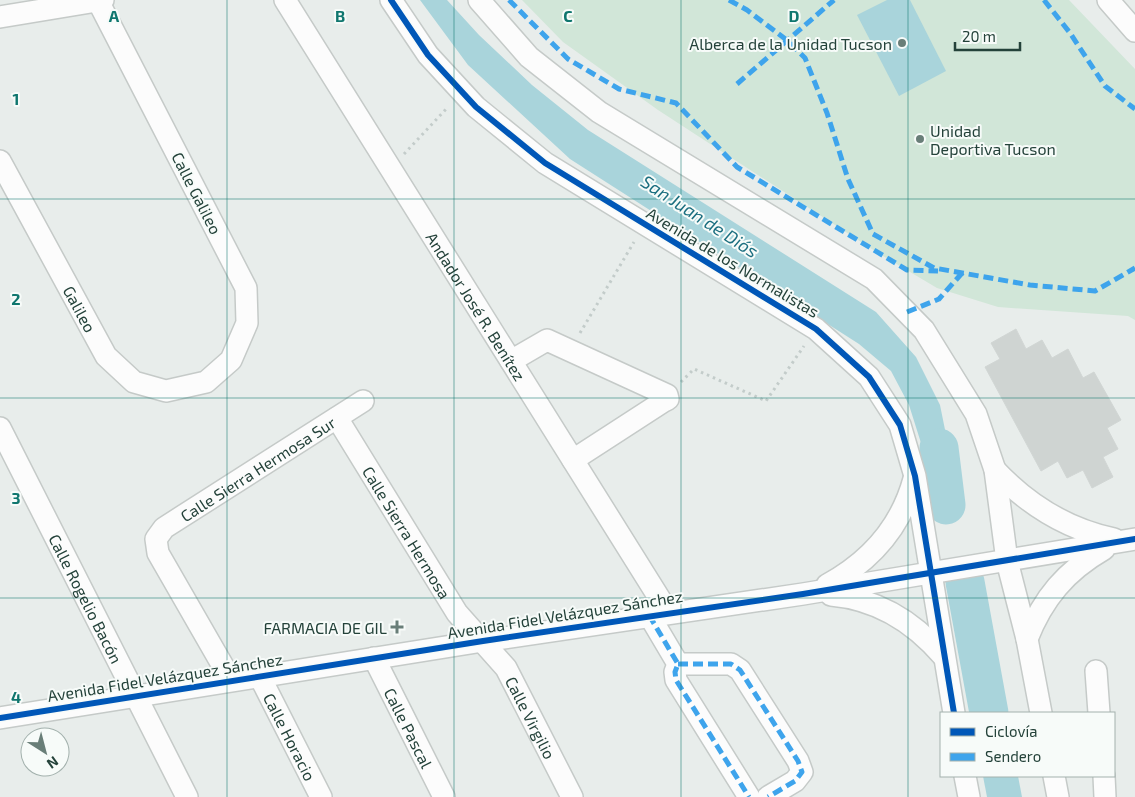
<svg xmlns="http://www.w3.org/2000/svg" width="1135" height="797" font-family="'Exo 2',sans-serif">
	<rect width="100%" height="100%" fill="#e8edeb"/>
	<polygon fill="#d1e6d8" points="522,0 1069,0 1135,69 1135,320 1128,316 998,307 937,288 878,253 658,110 563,42"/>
	<g fill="#a9d4db">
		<polygon points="420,0 447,0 479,35 532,85 588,130 876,312 916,357 940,405 955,479 945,500 930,482 921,443 909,405 891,371 859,344 570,159 468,65"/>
		<polygon points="887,0 910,0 946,71 899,96 857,15"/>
		<polygon points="966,585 985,597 1007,713 971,713 952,609"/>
		<polygon points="983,776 1018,776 1022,797 987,797"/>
	</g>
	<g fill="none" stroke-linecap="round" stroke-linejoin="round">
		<g stroke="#a9d4db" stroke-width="39">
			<polyline points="939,448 946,505"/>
			<polyline points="965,582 989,713"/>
		</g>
	</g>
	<polygon fill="#cfd4d2" stroke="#d1d6d4" points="1016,329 1026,349 1042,340 1052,358 1068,349 1083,378 1094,372 1121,420 1107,428 1118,449 1103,457 1113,477 1092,488 1083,470 1067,478 1058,461 1041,471 985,367 1000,359 991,343"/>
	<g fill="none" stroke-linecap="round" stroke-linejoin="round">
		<g stroke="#c5cac8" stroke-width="24">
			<g id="minor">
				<path id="s1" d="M285,0L668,612"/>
				<polyline points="391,0 428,55 476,107 545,163 816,329 869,377 900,425 915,476 954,713"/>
				<polyline points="479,0 529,57 599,112 874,279 924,330 976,414 995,470 1007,561 1027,639 1041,713"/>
				<polyline points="1108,0 1135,31"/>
				<polyline points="0,17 103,0"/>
				<path id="s2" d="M0,161L106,356L134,382L166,391L206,382L231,360L247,323L246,288L98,1"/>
				<polyline points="511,361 547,340 667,395 668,399 664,401 573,460"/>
				<path id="s3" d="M337,418L457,613L506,668L572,797"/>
				<path id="s4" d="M0,428L187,797"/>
				<path d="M995,470C1028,505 1066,529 1114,539"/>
				<path d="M827,585C871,561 901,527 914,479"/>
				<path d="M831,595C877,599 913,621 943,656"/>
				<polyline points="649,615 678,664 675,672 676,680 749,797"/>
				<path d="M1027,639C1043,598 1066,571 1104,549"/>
				<path id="s5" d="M374,658L444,797"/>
				<polyline points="678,664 731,664 740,670 798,761 802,772 795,781 768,797"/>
				<polyline points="1096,671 1099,713"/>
				<path id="s6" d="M259,675L321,797"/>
				<path id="s7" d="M231,680L158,553L156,539L164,528L363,401"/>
				<polyline points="0,718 483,641 803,594 1135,539"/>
				<polyline points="965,776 969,797"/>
				<polyline points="1054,776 1058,797"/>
				<polyline points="1104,776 1105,797"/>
			</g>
		</g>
		<g stroke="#c3ccca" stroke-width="3" stroke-dasharray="2.5 4" stroke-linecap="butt">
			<polyline points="404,154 448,107"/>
			<polyline points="580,333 634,242"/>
			<polyline points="681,382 694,369 766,401 804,346"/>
		</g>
		<use href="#minor" stroke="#fcfcfc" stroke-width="21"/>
		<g stroke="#3ea4ec" stroke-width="5" stroke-dasharray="10 5" stroke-linecap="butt">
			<polyline points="509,0 568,59 619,89 676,103 737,167 907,270 938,271"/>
			<polyline points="729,0 747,10 788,41 805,58 827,113 848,179 873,234 934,268 1030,285 1095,291 1135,268"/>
			<polyline points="1044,0 1070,33 1105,86 1135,109"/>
			<polyline points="737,84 834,0"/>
			<polyline points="907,312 939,299 963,272"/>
			<polyline points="649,615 678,664 675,672 676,680 749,797"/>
			<polyline points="678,664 731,664 740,670 798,761 802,772 795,781 768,797"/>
		</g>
		<g stroke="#f7fbf9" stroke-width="9">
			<g id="cycleway">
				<polyline points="391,0 428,55 476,107 545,163 816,329 869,377 900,425 915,476 954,713"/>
				<polyline points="0,718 483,641 803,594 1135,539"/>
			</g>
		</g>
		<use href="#cycleway" stroke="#0057b8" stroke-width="6"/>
	</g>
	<path fill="none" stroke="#0f766e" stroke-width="1" stroke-opacity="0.55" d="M227,0V797M454,0V797M681,0V797M908,0V797M0,199H1135M0,398H1135M0,598H1135"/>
	<g fill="#697e78" stroke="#f7fbf9" stroke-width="2">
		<circle cx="902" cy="43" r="5"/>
		<circle cx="920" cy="139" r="5"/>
		<path d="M394.5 619.5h5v5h5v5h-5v5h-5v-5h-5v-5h5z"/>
	</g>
	<g text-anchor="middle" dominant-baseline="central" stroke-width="4" stroke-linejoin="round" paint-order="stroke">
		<g font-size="16" fill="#24423a" stroke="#f7fbf9" text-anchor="end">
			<text x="892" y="43">Alberca de la Unidad Tucson</text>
			<text x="930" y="130" text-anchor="start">Unidad<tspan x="930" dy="18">Deportiva Tucson</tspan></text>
			<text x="387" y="627">FARMACIA DE GIL</text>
		</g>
		<g font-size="16" fill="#24423a" stroke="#f7fbf9">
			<text transform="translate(197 193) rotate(63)">Calle Galileo</text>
			<text transform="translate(733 262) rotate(31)">Avenida de los Normalistas</text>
			<text stroke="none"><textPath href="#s1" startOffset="361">Andador José R. Benítez</textPath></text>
			<text stroke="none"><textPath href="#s2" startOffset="168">Galileo</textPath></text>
			<text stroke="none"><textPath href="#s7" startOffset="285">Calle Sierra Hermosa Sur</textPath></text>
			<text stroke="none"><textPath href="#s3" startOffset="134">Calle Sierra Hermosa</textPath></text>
			<text stroke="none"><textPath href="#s4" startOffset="191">Calle Rogelio Bacón</textPath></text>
			<text transform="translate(565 614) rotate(-9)">Avenida Fidel Velázquez Sánchez</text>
			<text transform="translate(165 677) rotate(-9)">Avenida Fidel Velázquez Sánchez</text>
			<text stroke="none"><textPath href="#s3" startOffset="358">Calle Virgilio</textPath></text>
			<text stroke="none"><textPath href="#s5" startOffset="78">Calle Pascal</textPath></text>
			<text stroke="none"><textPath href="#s6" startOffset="69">Calle Horacio</textPath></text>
		</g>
		<g font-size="18" font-style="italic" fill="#1c6f80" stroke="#f7fbf9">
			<text transform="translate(700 216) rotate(33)">San Juan de Diós</text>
		</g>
	</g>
	<g font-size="16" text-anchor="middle" font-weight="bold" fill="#0f766e" stroke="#f7fbf9" stroke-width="4" stroke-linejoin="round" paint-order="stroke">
		<text x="114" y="22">A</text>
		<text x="340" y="22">B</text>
		<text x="568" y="22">C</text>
		<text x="794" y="22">D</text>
		<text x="16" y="105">1</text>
		<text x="16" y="305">2</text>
		<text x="16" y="504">3</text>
		<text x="16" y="703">4</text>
	</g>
	<rect x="940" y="712" width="175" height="65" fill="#f7fbf9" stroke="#a3b1ad"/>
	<rect x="950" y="728" width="25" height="8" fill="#0057b8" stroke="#a3b1ad"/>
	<text x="985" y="737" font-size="15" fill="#24423a">Ciclovía</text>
	<rect x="950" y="753" width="25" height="8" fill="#3ea4ec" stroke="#a3b1ad"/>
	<text x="985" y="762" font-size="15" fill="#24423a">Sendero</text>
	<g transform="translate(45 752) rotate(144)"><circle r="24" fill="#f7fbf9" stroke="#a3b1ad"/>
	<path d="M0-4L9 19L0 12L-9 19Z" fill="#697e78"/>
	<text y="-8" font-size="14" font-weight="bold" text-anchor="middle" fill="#24423a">N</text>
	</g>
	<path d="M955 42v8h65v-8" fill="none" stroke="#24423a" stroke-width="2.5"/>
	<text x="962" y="42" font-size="15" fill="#24423a" stroke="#f7fbf9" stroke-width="4" paint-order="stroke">20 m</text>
</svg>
